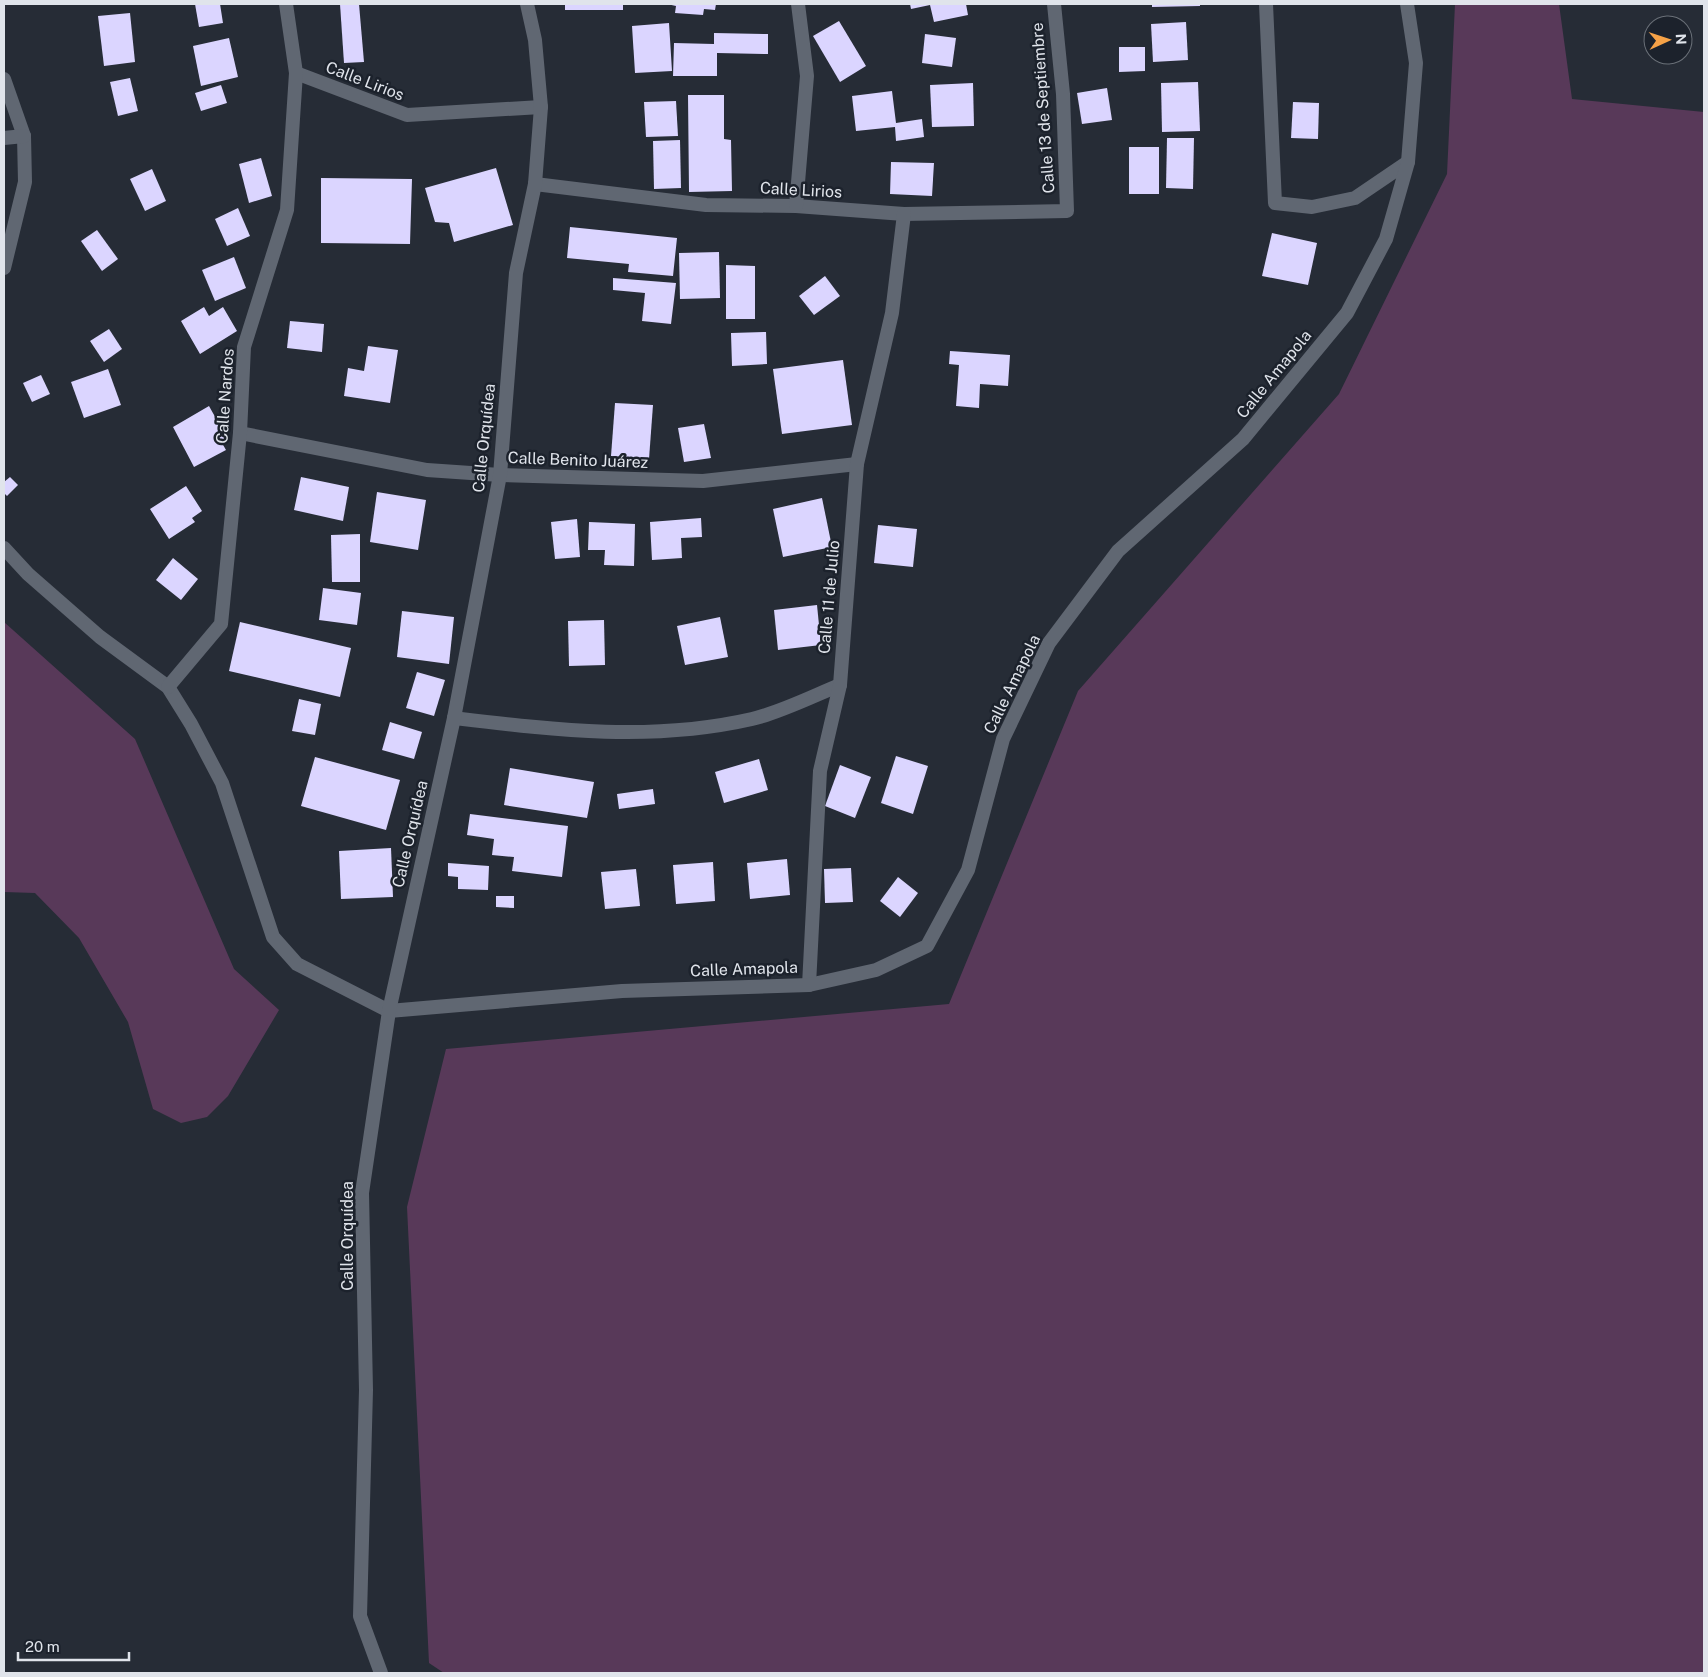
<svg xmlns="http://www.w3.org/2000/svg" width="1708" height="1677" font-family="'Public Sans',sans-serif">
	<rect width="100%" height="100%" fill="#262c36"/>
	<g fill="#583959">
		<polygon points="1455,4 1559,4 1572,99 1704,112 1704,1673 444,1673 429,1663 407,1207 446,1049 949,1004 1078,691 1339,394 1447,174"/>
		<polygon points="4,622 135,739 234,969 279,1010 228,1096 207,1117 181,1123 153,1109 128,1022 79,938 35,893 4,892"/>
	</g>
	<g fill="#dbd5ff">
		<polygon points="195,4 220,4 223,23 199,27"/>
		<polygon points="340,4 359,4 364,62 344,63"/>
		<rect x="565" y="4" width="58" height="6"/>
		<polygon points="667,4 716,4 715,10 704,9 703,15 675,13 676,6"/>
		<polygon points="910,4 966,4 968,15 934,22 930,5 911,9"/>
		<polygon points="1152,4 1200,4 1200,6 1152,7"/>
		<polygon points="130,13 135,62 104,66 98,16"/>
		<polygon points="839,21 866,66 840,82 813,36"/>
		<polygon points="1186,22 1188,60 1153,62 1151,24"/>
		<polygon points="669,23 672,71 635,73 632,26"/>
		<polygon points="714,33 768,34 768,54 717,53 717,76 673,76 674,43 714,44"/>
		<polygon points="925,34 956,38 952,67 922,63"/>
		<polygon points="229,38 238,77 201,86 193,46"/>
		<polygon points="1119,47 1145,47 1145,71 1119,72"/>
		<polygon points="130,78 138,111 118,116 110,82"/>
		<polygon points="1198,82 1200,131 1162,132 1161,83"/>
		<polygon points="973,83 974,126 932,127 930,85"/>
		<polygon points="221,85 227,103 201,111 195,93"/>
		<polygon points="1107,88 1112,120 1082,124 1077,93"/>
		<polygon points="892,91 896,123 922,119 924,137 896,141 895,127 856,131 852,96"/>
		<polygon points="688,95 724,95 724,139 731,140 732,191 689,192"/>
		<polygon points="676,101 678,136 646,137 644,102"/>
		<polygon points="1293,102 1319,103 1318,139 1291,138"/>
		<polygon points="1167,138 1194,138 1193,189 1166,188"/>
		<polygon points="680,140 681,188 654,189 653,141"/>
		<rect x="1129" y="147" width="30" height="47"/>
		<polygon points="261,158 272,196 249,203 239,164"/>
		<polygon points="891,162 934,163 932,196 890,194"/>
		<polygon points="496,168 513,225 454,242 449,223 435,222 425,188"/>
		<polygon points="152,169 166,201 145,211 130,179"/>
		<polygon points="321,178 412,179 410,244 321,243"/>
		<polygon points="238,208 250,236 227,246 215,219"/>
		<polygon points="570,227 677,238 673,276 628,272 629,264 567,258"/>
		<polygon points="97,230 118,259 102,271 81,241"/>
		<polygon points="1272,233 1317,243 1308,285 1262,276"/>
		<polygon points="719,252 720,298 680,299 679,253"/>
		<polygon points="234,257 246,288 215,301 202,270"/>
		<polygon points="726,265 755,266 755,319 726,319"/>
		<polygon points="825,276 840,296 814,315 799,296"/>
		<polygon points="613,278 676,283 671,324 642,321 645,293 613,290"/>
		<polygon points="204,307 209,316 223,307 237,331 200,354 181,321"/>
		<polygon points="290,321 324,324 322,352 287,348"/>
		<polygon points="109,329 122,349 104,362 90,341"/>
		<polygon points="766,332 767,364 732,366 731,333"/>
		<polygon points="368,346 398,350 390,403 344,396 348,368 364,371"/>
		<polygon points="950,351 1010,355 1008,386 980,384 979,408 956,406 959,365 949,364"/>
		<polygon points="843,360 852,425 782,434 773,369"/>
		<polygon points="108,369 121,405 84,418 71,382"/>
		<polygon points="41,375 50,394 32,402 23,383"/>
		<polygon points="615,403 653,405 649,459 611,456"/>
		<polygon points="209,406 228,440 222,443 226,450 194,467 173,427"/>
		<polygon points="704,424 711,458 684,462 678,428"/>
		<polygon points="10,477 18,485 7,496 4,493 4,482"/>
		<polygon points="301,477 349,487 343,521 294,510"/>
		<polygon points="186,486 202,511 192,518 195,522 169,539 150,509"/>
		<polygon points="377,492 426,500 418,550 370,542"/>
		<polygon points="822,498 832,547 783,557 773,509"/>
		<polygon points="701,518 702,537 681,538 682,558 652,560 650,522"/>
		<polygon points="577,519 580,557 555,559 551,522"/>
		<polygon points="589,522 635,524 634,566 604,565 605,550 588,550"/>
		<polygon points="878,525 917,529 913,567 874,563"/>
		<polygon points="360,534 360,582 332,582 331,535"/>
		<polygon points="173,558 198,579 181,600 156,580"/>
		<polygon points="323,588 361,593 357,625 319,620"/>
		<polygon points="817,605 821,645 778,650 774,610"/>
		<polygon points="402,611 454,617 449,664 397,657"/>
		<polygon points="720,617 728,657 685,665 677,626"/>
		<polygon points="604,620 605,665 569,666 568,621"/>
		<polygon points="240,622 351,648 340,697 229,671"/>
		<polygon points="417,672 445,680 434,716 406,708"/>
		<polygon points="299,699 321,704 315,735 292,731"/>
		<polygon points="390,722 422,732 414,759 382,750"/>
		<polygon points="896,756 928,766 913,814 881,803"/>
		<polygon points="315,757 400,780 386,830 301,806"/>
		<polygon points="759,759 768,790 724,803 715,772"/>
		<polygon points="840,765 871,777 855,818 825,806"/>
		<polygon points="510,768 594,782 587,818 504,805"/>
		<polygon points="653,789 655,804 619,809 617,794"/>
		<polygon points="470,814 568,826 562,877 512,871 514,857 492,855 494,839 467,835"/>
		<polygon points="391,848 393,897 341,899 339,851"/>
		<polygon points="787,859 790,895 750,899 747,863"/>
		<polygon points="713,862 715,901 676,904 673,865"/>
		<polygon points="448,863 489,866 488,890 458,889 458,877 448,876"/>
		<polygon points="851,868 853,902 825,903 824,869"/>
		<polygon points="636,869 640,906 605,909 601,872"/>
		<polygon points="898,877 918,893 900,917 880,901"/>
		<polygon points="496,896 514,896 514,908 496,907"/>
	</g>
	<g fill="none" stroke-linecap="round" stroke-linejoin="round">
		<g stroke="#606772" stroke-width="14">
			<polyline points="1266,4 1275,203 1312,207 1355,198 1408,162"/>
			<polyline points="296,73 407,115 541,107"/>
			<polyline points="4,79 24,136 25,182 4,268"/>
			<polyline points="4,138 24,136"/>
			<polyline points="535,184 706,205 796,206 904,214 1067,211 1063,94 1054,4"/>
			<polyline points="796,206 807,76 798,4"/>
			<polyline points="240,433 427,470 500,475 703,481 857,464"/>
			<polyline points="4,548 28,574 100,637 168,687 191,724 222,783 273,937 297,964 389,1011"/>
			<polyline points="168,687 221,624 240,433 244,347 287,210 296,73 286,4"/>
			<path d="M454,718C555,730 651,742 752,719C779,713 813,696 840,685"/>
			<polyline points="809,985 820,771 840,685 857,464 892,313 904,214"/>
			<polyline points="389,1011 622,991 809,985 876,970 927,946 968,870 1003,739 1049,643 1118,551 1243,439 1347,313 1386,239 1408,162 1416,63 1407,4"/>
			<polyline points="381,1673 360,1616 366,1390 362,1193 389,1011 454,718 500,475 516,273 535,184 541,107 535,40 527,4"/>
		</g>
	</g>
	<g text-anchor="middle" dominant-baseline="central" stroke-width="5" stroke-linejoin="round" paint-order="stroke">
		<g font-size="16" fill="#e0e4eb" stroke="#1c222c">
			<text transform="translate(365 81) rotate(21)">Calle Lirios</text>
			<text transform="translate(1043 108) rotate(-94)">Calle 13 de Septiembre</text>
			<text transform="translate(801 190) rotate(3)">Calle Lirios</text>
			<text transform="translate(1274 374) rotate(-51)">Calle Amapola</text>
			<text transform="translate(225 396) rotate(-86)">Calle Nardos</text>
			<text transform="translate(484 438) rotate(-84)">Calle Orquídea</text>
			<text transform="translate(578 460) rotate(2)">Calle Benito Juárez</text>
			<text transform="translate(829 597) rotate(-85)">Calle 11 de Julio</text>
			<text transform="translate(1012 684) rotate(-64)">Calle Amapola</text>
			<text transform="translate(410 834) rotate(-77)">Calle Orquídea</text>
			<text transform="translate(744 969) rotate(-2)">Calle Amapola</text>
			<text transform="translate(347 1236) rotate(-90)">Calle Orquídea</text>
		</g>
	</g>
	<rect width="1708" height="1677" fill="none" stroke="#e0e4eb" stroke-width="10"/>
	<g transform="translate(1668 40) rotate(87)"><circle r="24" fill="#1c222c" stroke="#6a7078"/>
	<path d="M0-4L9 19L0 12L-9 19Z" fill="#f6a247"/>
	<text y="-8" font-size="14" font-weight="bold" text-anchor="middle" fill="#e0e4eb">N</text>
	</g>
	<path d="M18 1652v8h111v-8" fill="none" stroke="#e0e4eb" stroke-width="2.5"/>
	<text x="25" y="1652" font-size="15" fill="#e0e4eb" stroke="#1c222c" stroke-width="4" paint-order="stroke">20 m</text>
</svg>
